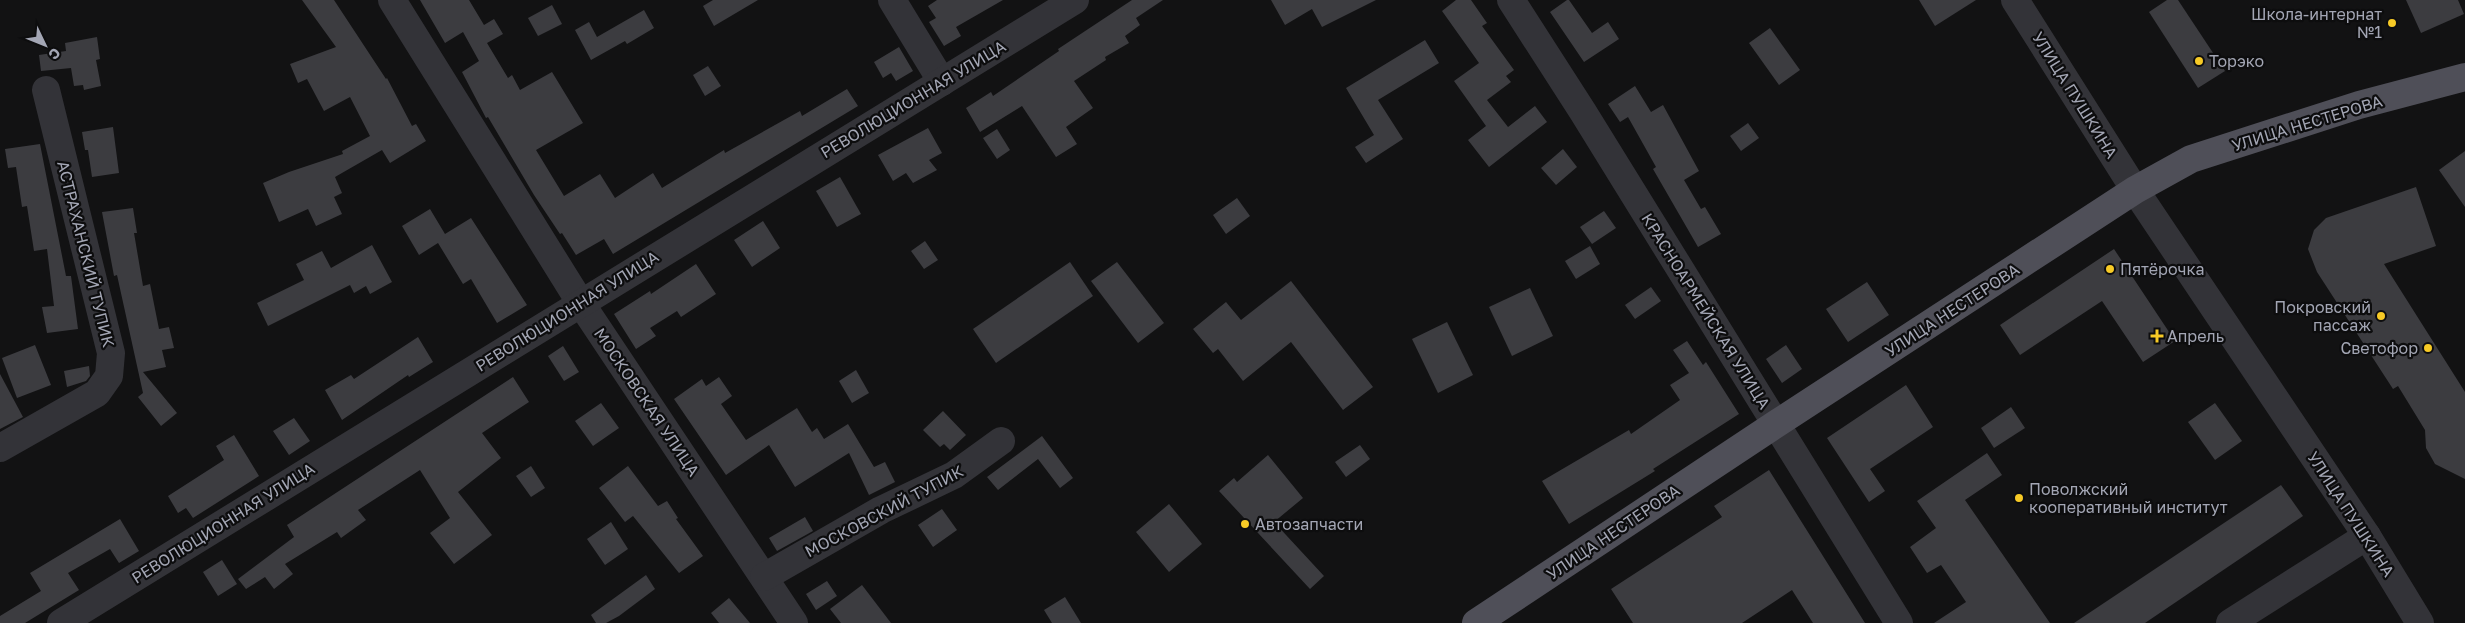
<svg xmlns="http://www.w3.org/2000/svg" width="2465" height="623" font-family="'Golos Text',sans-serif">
	<rect width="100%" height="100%" fill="#121213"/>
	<g fill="#3c3c40">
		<polygon points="302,0 334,0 386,79 387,78 412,126 416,124 426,141 390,163 382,150 335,177 342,193 334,197 342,214 316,226 308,209 279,222 263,183 289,172 343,154 342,151 370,136 350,97 324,111 307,79 298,83 290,64 336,47"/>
		<polygon points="420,0 469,0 484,25 494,19 503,34 487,43 508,78 512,75 520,90 552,72 583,123 536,150 564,196 600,174 615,198 653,173 662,188 724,150 725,153 800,111 802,116 847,89 858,106 613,254 604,239 576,255 562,233 560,234 534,195 488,117 486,118 462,72 479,61 463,32 445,43"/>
		<polygon points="713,0 758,0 714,26 703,6"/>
		<polygon points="937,0 1003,0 956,27 961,36 944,46 929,22 936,18 928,6"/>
		<polygon points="1132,0 1163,0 1136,18 1140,25 1125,36 1129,43 1105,57 1106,60 1074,81 1093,108 1066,127 1077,144 1056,157 1022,106 980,132 966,108 991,92 993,96 1059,51 1058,49"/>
		<polygon points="1271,0 1376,0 1322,27 1312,9 1285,25"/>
		<polygon points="1456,0 1471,0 1487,23 1482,26 1514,70 1506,76 1511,82 1487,100 1508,127 1535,106 1547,122 1489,167 1468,140 1486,126 1454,81 1479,63 1442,11"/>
		<polygon points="1567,0 1569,0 1592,33 1608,22 1619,39 1584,62 1550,12"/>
		<polygon points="1919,0 1976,0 1935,26"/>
		<polygon points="2167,0 2178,0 2225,71 2198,88 2149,12"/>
		<polygon points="2406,0 2458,0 2464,14 2421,33"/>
		<polygon points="552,5 562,24 538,36 528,18"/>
		<polygon points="644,10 654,28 627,44 625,41 591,60 575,30 589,22 597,37"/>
		<polygon points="1770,28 1800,70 1779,85 1749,43"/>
		<polygon points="97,37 100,59 96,60 101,86 84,90 83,85 74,86 71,68 41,71 39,55 66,51 65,43"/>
		<polygon points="1425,40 1439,63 1378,100 1403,139 1366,163 1355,147 1374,135 1346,88"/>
		<polygon points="899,47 913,71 896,81 891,73 883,78 874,62"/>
		<polygon points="708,66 721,86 705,96 693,75"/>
		<polygon points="1635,86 1651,112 1663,105 1699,171 1684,180 1701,209 1705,207 1721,234 1698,247 1653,169 1656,167 1628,117 1620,122 1608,104"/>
		<polygon points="1748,123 1759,138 1741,151 1730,136"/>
		<polygon points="113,127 119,173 92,177 88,150 85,150 82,132"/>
		<polygon points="928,128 942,153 929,160 937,170 913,183 906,173 893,181 878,155"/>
		<polygon points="997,129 1010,150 997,159 983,138"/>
		<polygon points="40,144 66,276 71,276 78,329 47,333 42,307 54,306 47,249 34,251 27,206 22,207 16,167 8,168 5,149"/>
		<polygon points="1563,149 1577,167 1556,185 1541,168"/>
		<polygon points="2465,151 2465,207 2439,170"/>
		<polygon points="840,177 861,214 837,227 816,191"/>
		<polygon points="2416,187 2436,246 2384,264 2465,392 2465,479 2435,464 2426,448 2425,430 2398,386 2393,389 2317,272 2308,249 2314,230 2326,218"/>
		<polygon points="1237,198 1250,216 1226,234 1213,215"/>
		<polygon points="133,208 137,233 134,233 143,286 150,284 159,329 169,327 174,348 162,350 166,367 143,372 177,413 161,426 138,397 143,393 117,275 114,276 102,212"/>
		<polygon points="430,209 445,234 471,218 527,305 497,323 471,279 463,284 438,243 419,255 402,226"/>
		<polygon points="1604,211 1616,228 1592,244 1580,227"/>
		<polygon points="763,221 780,248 752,267 734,240"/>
		<polygon points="925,241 938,260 924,269 911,251"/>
		<polygon points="372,245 392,282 370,294 366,286 354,293 350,285 268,326 257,303 304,280 296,264 322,251 331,268"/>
		<polygon points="1590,246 1600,264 1576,279 1565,261"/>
		<polygon points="2114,249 2175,341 2143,362 2102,301 2020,355 2000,325"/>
		<polygon points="1070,262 1093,296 996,363 973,329"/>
		<polygon points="1117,262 1164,323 1138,343 1091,281"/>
		<polygon points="696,264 716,294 681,317 677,311 650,328 656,336 636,349 614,314 650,291 651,294"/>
		<polygon points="1291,281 1373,387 1343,410 1291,342 1243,381 1218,349 1213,353 1193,329 1226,302 1241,320"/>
		<polygon points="1867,282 1889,315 1848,342 1826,309"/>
		<polygon points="1651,287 1661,301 1635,319 1625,305"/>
		<polygon points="1530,288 1553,336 1512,356 1489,307"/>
		<polygon points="1447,322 1473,375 1438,393 1412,339"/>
		<polygon points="418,337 433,362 409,377 408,375 342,420 325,390 351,375 354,379"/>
		<polygon points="1687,341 1703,365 1706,362 1739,414 1653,469 1655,471 1569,524 1542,481 1629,430 1631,434 1680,400 1670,385 1689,373 1673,350"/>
		<polygon points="35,345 51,385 17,398 2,358"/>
		<polygon points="1786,345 1802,369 1782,383 1766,359"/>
		<polygon points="563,346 579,372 564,381 548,356"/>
		<polygon points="89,366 90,376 86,381 67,387 64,371"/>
		<polygon points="856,370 869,393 852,403 839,381"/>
		<polygon points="0,374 23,417 0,429"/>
		<polygon points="513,377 529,402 482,433 501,458 458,492 492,535 454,564 430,533 450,518 420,470 358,510 366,520 341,538 337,532 285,564 293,574 274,589 265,577 246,589 238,579 294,537 287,525"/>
		<polygon points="719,377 732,396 721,404 746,440 797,408 812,432 817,428 824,439 848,424 874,467 885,462 895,482 869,495 849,453 795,487 769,445 726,475 674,399 702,379 706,386"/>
		<polygon points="1906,385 1933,427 1870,469 1885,491 1869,502 1827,438"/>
		<polygon points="601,403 619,428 593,446 575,421"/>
		<polygon points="2215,403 2242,441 2215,460 2188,422"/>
		<polygon points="2011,407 2025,428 1994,448 1981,428"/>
		<polygon points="943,411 966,435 950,450 944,444 940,447 923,430"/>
		<polygon points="294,418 310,441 289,455 273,431"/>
		<polygon points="234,435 259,476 193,518 186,508 178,513 168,496 224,460 216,446"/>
		<polygon points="1042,436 1073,478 1060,488 1038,459 998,490 987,477"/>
		<polygon points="1360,445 1370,459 1346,477 1335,462"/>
		<polygon points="1987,453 2002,475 1965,500 2050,623 1934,623 1966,602 1941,565 1927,573 1910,547 1936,528 1917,501"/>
		<polygon points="1268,455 1303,498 1274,522 1324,576 1310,589 1219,491 1234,478 1237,482"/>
		<polygon points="531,466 545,488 531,497 516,476"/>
		<polygon points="628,466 658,506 667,501 678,518 676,519 703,556 679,573 633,516 625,522 599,488"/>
		<polygon points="1769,470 1865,623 1813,623 1792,590 1742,623 1633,623 1611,589 1722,517 1714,506"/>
		<polygon points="2281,485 2303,516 2145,623 2074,623"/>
		<polygon points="1169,504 1202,544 1169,572 1136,532"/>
		<polygon points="942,509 957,530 933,547 918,525"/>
		<polygon points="805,517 813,531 777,551 769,538"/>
		<polygon points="120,519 139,551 119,563 110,549 68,573 79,590 25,623 0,623 0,616 41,591 30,573"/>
		<polygon points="611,522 628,549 605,565 587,539"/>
		<polygon points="222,560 237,584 218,596 203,572"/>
		<polygon points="646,575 655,589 619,616 606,623 596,623 591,615"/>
		<polygon points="827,581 837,596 816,610 806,594"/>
		<polygon points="862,585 891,623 841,623 830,609"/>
		<polygon points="1065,597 1081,623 1052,623 1044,610"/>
		<polygon points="729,598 750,623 719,623 711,613"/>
	</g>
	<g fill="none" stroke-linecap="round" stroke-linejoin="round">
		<g stroke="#333338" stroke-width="28">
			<polyline points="392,0 580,302 794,623"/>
			<polyline points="892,0 942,82"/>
			<polyline points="1511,0 1583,112 1899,623"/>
			<polyline points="2015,0 2135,190 2367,536 2420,623"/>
			<polyline points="0,448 97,393 109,376 111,353 46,90"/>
			<polyline points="764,577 881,510 954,475 1001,441"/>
			<polyline points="61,623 1075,0"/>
			<polyline points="2230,623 2367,536"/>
		</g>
		<polyline stroke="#4f4f58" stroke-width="28" points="1476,623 1776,424 2135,190 2191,159 2359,105 2465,77"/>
	</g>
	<g fill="#f7ca26" stroke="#0d0d0e" stroke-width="2">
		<circle cx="2392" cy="23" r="5"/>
		<circle cx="2199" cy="61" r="5"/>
		<circle cx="2110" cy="269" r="5"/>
		<circle cx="2381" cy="316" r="5"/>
		<path d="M2154.5 328.5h5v5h5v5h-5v5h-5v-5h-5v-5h5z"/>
		<circle cx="2428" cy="348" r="5"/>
		<circle cx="2019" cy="498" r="5"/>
		<circle cx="1245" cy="524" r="5"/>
	</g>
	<g text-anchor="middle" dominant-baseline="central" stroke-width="4.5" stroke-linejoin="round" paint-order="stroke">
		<g font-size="16" fill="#a3a6b4" stroke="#0d0d0e" text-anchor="start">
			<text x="2382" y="14" text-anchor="end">Школа-интернат<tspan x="2382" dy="18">№1</tspan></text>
			<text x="2209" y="61">Торэко</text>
			<text x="2120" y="269">Пятёрочка</text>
			<text x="2371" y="307" text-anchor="end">Покровский<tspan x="2371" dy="18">пассаж</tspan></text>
			<text x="2167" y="336">Апрель</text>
			<text x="2418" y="348" text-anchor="end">Светофор</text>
			<text x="2029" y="489">Поволжский<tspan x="2029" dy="18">кооперативный институт</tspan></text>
			<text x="1255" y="524">Автозапчасти</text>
		</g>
		<g font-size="16" fill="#a3a6b4" stroke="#0d0d0e">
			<text transform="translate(2075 95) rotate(58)">УЛИЦА ПУШКИНА</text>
			<text transform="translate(913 99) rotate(-31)">РЕВОЛЮЦИОННАЯ УЛИЦА</text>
			<text transform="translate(2307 123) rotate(-17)">УЛИЦА НЕСТЕРОВА</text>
			<text transform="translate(86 254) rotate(76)">АСТРАХАНСКИЙ ТУПИК</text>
			<text transform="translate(1952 310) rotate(-33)">УЛИЦА НЕСТЕРОВА</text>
			<text transform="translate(567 311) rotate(-32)">РЕВОЛЮЦИОННАЯ УЛИЦА</text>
			<text transform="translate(1706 311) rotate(58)">КРАСНОАРМЕЙСКАЯ УЛИЦА</text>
			<text transform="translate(647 402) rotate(56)">МОСКОВСКАЯ УЛИЦА</text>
			<text transform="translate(884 511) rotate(-28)">МОСКОВСКИЙ ТУПИК</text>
			<text transform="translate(2351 514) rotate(57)">УЛИЦА ПУШКИНА</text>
			<text transform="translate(223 523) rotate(-32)">РЕВОЛЮЦИОННАЯ УЛИЦА</text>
			<text transform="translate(1613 532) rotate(-34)">УЛИЦА НЕСТЕРОВА</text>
		</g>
	</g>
	<g transform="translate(45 45) rotate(133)" stroke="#0d0d0e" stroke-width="4" paint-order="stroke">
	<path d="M0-4L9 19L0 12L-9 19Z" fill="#a3a6b4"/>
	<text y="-8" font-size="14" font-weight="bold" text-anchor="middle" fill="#a3a6b4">С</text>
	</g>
</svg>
